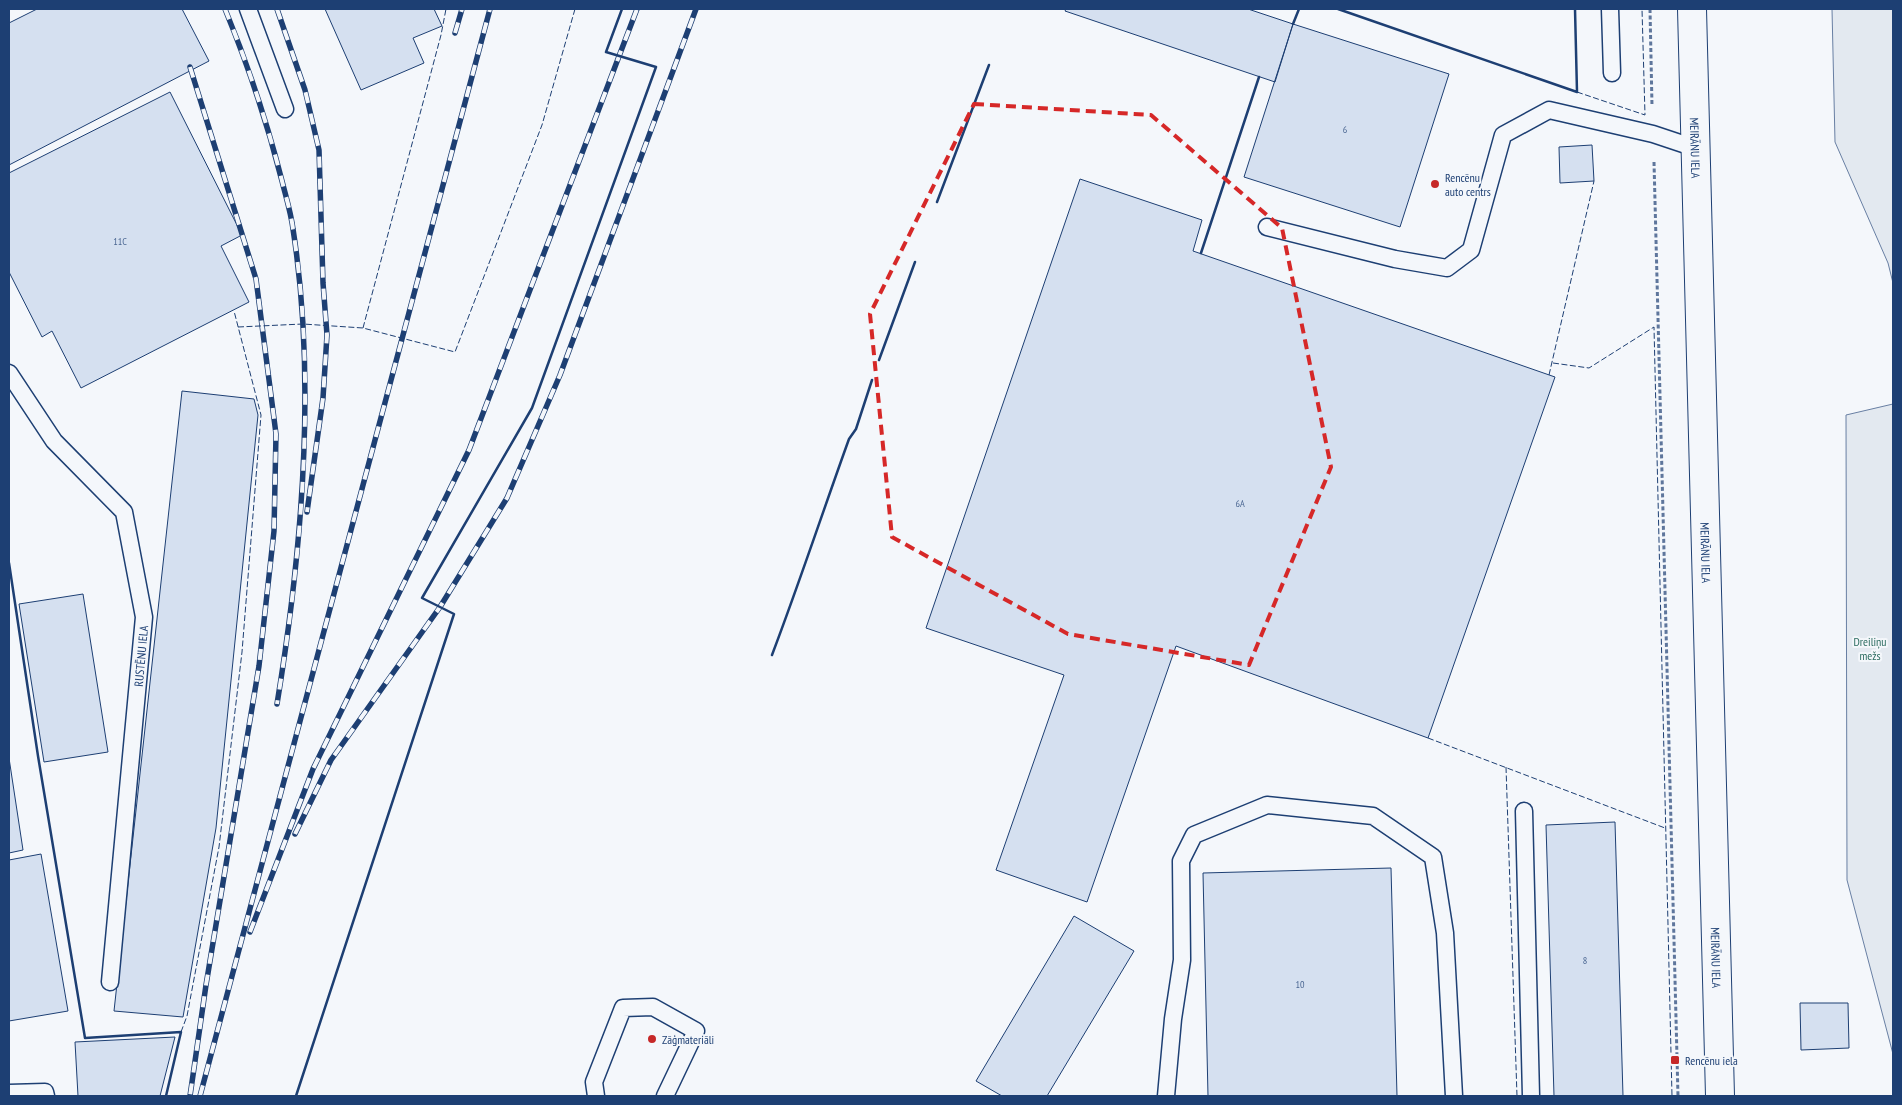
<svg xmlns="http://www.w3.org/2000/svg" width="1902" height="1105" font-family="'PT Sans Narrow',sans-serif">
	<rect width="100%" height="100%" fill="#f4f7fb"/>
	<!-- green -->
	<path fill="#e3e9f0" stroke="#687fa3" d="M1832 9H1893V283L1888 263 1835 142Z
		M1893 404V1054L1847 880 1846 415Z"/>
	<!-- building -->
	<path fill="#d5e0f0" stroke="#1d3f73" d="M37 9H182L209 61 9 165V23Z
		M325 9H434L442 26 413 38 424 63 361 90Z
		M1066 9H1248L1293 24 1275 82 1065 11Z
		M1293 24 1449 74 1400 227 1244 177Z
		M170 92 242 235 221 246 249 302 81 388 52 331 42 337 9 272V173Z
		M1592 145 1594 181 1560 183 1559 147Z
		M1080 179 1202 220 1193 251 1555 377 1428 738 1176 646 1087 902 996 870 1064 675 926 628Z
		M182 391 254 399 258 415 216 828 183 1017 114 1011Z
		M83 594 108 752 44 762 19 604Z
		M9 758 23 850 9 853Z
		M1615 822 1623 1096H1554L1546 825Z
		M41 854 68 1011 9 1021V860Z
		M1391 868 1397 1096H1208L1203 873Z
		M1074 916 1134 951 1047 1096H1002L976 1081Z
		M1800 1003H1848L1849 1048 1801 1050Z
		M175 1037 160 1096H78L75 1042Z"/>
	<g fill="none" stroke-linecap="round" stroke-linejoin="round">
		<!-- service casing -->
		<g stroke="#1d3f73" stroke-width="19">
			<path id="service" d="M248 9 285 109
				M1610 9 1612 73
				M1267 227 1395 259 1447 268 1471 250 1503 135 1549 110 1653 134 1695 148
				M9 373 54 441 124 512 144 617 110 982
				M1524 811 1531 1096
				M9 1093 45 1092 46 1096
				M596 1096 594 1082 623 1008 653 1007 696 1031 665 1096
				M1166 1096 1173 1019 1182 960 1181 861 1194 835 1267 805 1373 816 1433 857 1445 933 1454 1096"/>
		</g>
		<!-- minor casing -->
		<g stroke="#1d3f73" stroke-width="30">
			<g id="minor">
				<path id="s1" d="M1692 9 1720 1096"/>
			</g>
		</g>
		<!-- path -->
		<path stroke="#5e769c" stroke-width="3" stroke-dasharray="4 2.5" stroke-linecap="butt" d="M1650 9 1652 106
			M1654 162 1678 1096"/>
		<!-- service -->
		<use href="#service" stroke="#f4f7fb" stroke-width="16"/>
		<!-- minor -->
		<use href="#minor" stroke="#f4f7fb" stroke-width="28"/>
		<!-- rail casing -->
		<g stroke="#1d3f73" stroke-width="5.5">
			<path id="rail" d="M225 9C248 65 267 122 282 181 286 197 291 213 293 229 317 383 302 552 277 704
				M277 9 305 90 319 150 323 283 327 335 323 398 307 512
				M455 33 462 9
				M190 67 256 279 276 434 274 531 259 666 206 985 190 1096
				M295 834 331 760 440 607 507 498 560 375 696 9
				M250 932 313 769 469 450 637 9
				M200 1096 490 9"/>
		</g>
		<!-- rail -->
		<use href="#rail" stroke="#f4f7fb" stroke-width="4" stroke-dasharray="11" stroke-linecap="butt"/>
		<!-- fence -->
		<path stroke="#1d3f73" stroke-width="1" stroke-dasharray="6 2.5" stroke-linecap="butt" d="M1577 92 1645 115 1642 9
			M238 327 303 324 363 328 455 352 542 125 575 9
			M363 328 441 35 446 9
			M1553 363 1589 368 1654 327 1672 1096
			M1549 375 1594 181
			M1428 738 1665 828
			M1506 767 1517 1096
			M181 1032 187 1016 219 847 242 652 261 415 234 311"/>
		<!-- wall -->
		<path stroke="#1d3f73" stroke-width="2.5" d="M1338 9 1577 92 1575 9
			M1293 24 1299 9
			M937 202 989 65
			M1201 253 1259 77
			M879 360 915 262
			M9 563 38 756 85 1038 181 1032 166 1096
			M772 655C799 584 823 511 849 439L856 429 872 380
			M296 1096 454 614 422 598 532 408 656 67 606 52 622 9"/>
	</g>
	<!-- marked area -->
	<path fill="none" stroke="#d62828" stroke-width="4" stroke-dasharray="10 6" stroke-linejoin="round" d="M974 104 1151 115 1282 228 1331 467 1249 665 1068 634 892 537 870 314Z"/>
	<!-- markers -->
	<g fill="#c62828" stroke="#f4f7fb" stroke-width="2">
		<circle cx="1435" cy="184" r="5"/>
		<circle cx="652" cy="1039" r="5"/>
		<rect x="1670" y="1055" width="10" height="10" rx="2.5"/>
	</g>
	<g text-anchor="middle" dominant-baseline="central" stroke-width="4" stroke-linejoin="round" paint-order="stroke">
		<!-- number labels -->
		<g font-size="10" fill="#4b6792">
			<text x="1345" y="129">6</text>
			<text x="120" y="241">11C</text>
			<text x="1240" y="503">6A</text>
			<text x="1585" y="960">8</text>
			<text x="1300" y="984">10</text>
		</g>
		<!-- street labels -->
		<g font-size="12" fill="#1d3f73" stroke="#f4f7fb">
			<text stroke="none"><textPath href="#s1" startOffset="139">MEIRĀNU IELA</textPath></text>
			<text stroke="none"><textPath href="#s1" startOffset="544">MEIRĀNU IELA</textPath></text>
			<text transform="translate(141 656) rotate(-85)">RUSTĒNU IELA</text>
			<text stroke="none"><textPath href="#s1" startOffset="949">MEIRĀNU IELA</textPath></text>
		</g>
		<!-- poi labels -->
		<g font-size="12" fill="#1d3f73" stroke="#f4f7fb" text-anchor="start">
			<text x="1445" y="177">Rencēnu<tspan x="1445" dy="14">auto centrs</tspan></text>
			<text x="662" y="1039">Zāģmateriāli</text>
			<text x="1685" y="1060">Rencēnu iela</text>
		</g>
		<!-- park labels -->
		<g font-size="12" fill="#2c6c60" stroke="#f4f7fb">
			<text x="1870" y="641">Dreiliņu<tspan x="1870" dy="14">mežs</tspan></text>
		</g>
	</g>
	<!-- border -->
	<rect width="1902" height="1105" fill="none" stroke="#1d3f73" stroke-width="20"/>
</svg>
